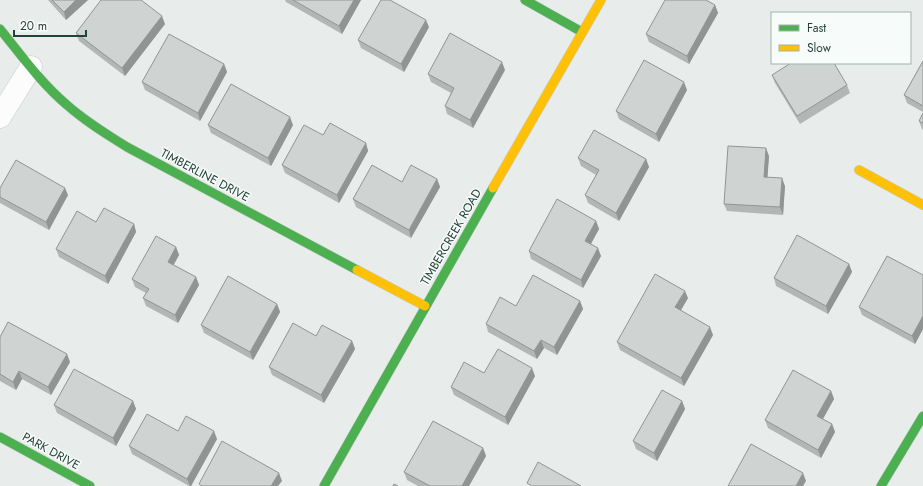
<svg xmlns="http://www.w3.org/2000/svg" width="923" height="486" font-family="Jost,sans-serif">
	<rect width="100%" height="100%" fill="#e8edeb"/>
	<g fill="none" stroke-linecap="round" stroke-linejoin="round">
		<!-- street casing -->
		<g stroke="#c5cac8" stroke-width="23">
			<path id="street" d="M0 117 31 67"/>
		</g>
		<!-- fast casing -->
		<g stroke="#c3cbc8" stroke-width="10">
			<path id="fast" d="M525 0 582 32
				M0 29C21 55 41 83 67 105 85 121 106 134 127 147L357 270
				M0 437 90 486
				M324 486 493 188
				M881 486 923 416"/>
		</g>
		<!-- slow casing -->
		<g stroke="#c3cbc8" stroke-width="10">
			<path id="slow" d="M859 170 923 205
				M493 188 601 0
				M357 270 425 306"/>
		</g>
		<!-- street -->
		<use href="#street" stroke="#fcfcfc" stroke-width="22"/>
		<!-- fast -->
		<use href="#fast" stroke="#4caf50" stroke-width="9"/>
		<!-- slow -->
		<use href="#slow" stroke="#ffc107" stroke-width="9"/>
	</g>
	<!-- wall -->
	<path fill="#b2b6b5" d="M48 0H88L66 20Z
		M285 0H361L342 34 286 2Z
		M715 5 718 13 689 64 649 42 646 34Z
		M165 24 125 76 79 41 76 33Z
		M429 27 404 72 361 48 358 40Z
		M923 61V112L907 103 904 95Z
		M224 64 227 72 200 121 145 90 142 82Z
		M505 70 473 128 447 114 445 106 451 93 431 82 428 74Z
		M772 75 847 85 850 93 800 124 775 83Z
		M687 90 659 142 619 119 616 111Z
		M923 113V130L922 129 919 121Z
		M208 125H293L271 166 211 133Z
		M323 135 366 143 368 151 339 203 285 173 282 165Z
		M769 156 767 177 785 186 783 215 727 211 724 204Z
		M578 158 646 159 649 167 619 221 588 203 585 195 596 175 581 166Z
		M437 179 440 187 411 238 356 207 353 199 402 182Z
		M0 188 68 195 49 230 0 203Z
		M596 221 599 229 591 244 601 256 583 288 531 259 529 251Z
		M96 222 134 224 136 232 108 284 59 257 56 249Z
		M176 247 179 255 173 265 196 277 199 285 178 323 146 306 143 298 146 293 135 287 132 279Z
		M849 264 852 272 828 314 776 286 774 278Z
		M923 275V329L915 344 862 315 859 307Z
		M688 298 681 310 713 335 684 386 620 350 617 342Z
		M580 301 583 309 557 355 544 348 537 359 488 332 486 324 516 306Z
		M277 304 280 312 253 360 204 333 201 325Z
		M316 336 352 341 355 349 324 403 272 375 269 367Z
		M0 337 70 362 51 395 22 379 16 390 0 381Z
		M484 373 535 376 508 425 454 395 451 387Z
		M831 391 834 399 823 419 832 424 835 432 821 458 768 428 765 420Z
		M133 401 136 409 116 446 57 413 54 405Z
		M682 401 685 409 657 461 636 449 633 441Z
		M178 431 217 439 191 486H189L132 454 129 446Z
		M483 448 486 456 469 486H418L407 480 404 472Z"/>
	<!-- shaded-wall -->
	<path fill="#919493" d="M76 0H88L66 20 64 12Z
		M354 0H361L342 34 339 26Z
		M715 5 718 13 689 64 687 56Z
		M162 16 165 24 125 76 122 68Z
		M426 20 429 27 404 72 401 64Z
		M502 62 505 70 473 128 470 120Z
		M224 64 227 72 200 121 198 113Z
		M684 82 687 90 659 142 656 134Z
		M290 117 293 125 271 166 268 158Z
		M366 143 368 151 339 203 337 195Z
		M766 148 769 156 767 185 764 177Z
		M646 159 649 167 619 221 616 213Z
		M782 178 785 186 783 215 780 207Z
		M437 179 440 187 411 238 409 230Z
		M65 188 68 195 49 230 46 222Z
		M596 221 599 229 588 249 585 241Z
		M134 224 136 232 108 284 105 276Z
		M176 247 179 255 171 270 168 262Z
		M598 248 601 256 583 288 581 280Z
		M849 264 852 272 828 314 826 306Z
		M196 277 199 285 178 323 175 315Z
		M685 291 688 298 678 315 675 307Z
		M580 301 583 309 557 355 554 347Z
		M277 304 280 312 253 360 250 352Z
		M923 316V329L915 344 912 336Z
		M710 327 713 335 684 386 681 378Z
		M541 340 544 348 537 359 534 351Z
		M352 341 355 349 324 403 321 395Z
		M67 354 70 362 51 395 48 387Z
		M532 368 535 376 508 425 505 417Z
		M19 371 22 379 16 390 13 382Z
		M831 391 834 399 820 424 817 416Z
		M133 401 136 409 116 446 113 438Z
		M682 401 685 409 657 461 654 453Z
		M832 424 835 432 821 458 818 450Z
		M214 431 217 439 191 486H190L187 479Z
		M483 448 486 456 469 486H462Z
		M279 473 282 481 278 486H271Z
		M803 473 806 481 803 486H796Z"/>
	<!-- building -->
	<path fill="#cfd4d2" stroke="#919493" d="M52 0H76L64 12Z
		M101 0H141L162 16 122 68 76 33Z
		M293 0H354L339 26Z
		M381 0H390L426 20 401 64 358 40Z
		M665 0H706L715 5 687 56 646 34Z
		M450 33 502 62 470 120 445 106 454 88 428 74Z
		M169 34 224 64 198 113 142 82Z
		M644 60 684 82 656 134 616 111Z
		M923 61V106L904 95Z
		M791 63H834L847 85 797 116 772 75Z
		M231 84 290 117 268 158 208 125Z
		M923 113V123L919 121Z
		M330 123 366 143 337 195 282 165 304 125 323 135Z
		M594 130 646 159 616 213 585 195 599 170 578 158Z
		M728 146 766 148 764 177 782 178 780 207 724 204Z
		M16 160 65 188 46 222 0 197V188Z
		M372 165 402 182 411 165 437 179 409 230 353 199Z
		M557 199 596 221 585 241 598 248 581 280 529 251Z
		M104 208 134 224 105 276 56 249 77 211 96 222Z
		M797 235 849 264 826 306 774 278Z
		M156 236 176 247 168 262 196 277 175 315 143 298 149 289 132 279Z
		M887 256 923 275V316L912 336 859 307Z
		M655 274 685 291 675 307 710 327 681 378 617 342Z
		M533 275 580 301 554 347 541 340 534 351 486 324 500 297 516 306Z
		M228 276 277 304 250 352 201 325Z
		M8 322 67 354 48 387 19 371 13 382 0 374V337Z
		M293 323 316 336 322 325 352 341 321 395 269 367Z
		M498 349 532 368 505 417 451 387 464 362 484 373Z
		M74 369 133 401 113 438 54 405Z
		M793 370 831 391 817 416 832 424 818 450 765 420Z
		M662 390 682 401 654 453 633 441Z
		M147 414 178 431 186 416 214 431 187 479 129 446Z
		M433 421 483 448 462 486H430L404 472Z
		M222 441 279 473 271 486H202L199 484Z
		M751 444 803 473 796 486H728Z
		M538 462 581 486H532L527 483Z
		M394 484 398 486H393Z"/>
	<g text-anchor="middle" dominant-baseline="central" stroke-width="3" stroke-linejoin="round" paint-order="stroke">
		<!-- street labels -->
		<g font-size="12" fill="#24423a" stroke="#f7fbf9">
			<text transform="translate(205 175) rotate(28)">TIMBERLINE DRIVE</text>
			<text transform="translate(451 237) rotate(-60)">TIMBERCREEK ROAD</text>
			<text transform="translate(51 451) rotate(29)">PARK DRIVE</text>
		</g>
	</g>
	<!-- legend -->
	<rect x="771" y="12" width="140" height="52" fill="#f7fbf9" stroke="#a3b1ad"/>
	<rect x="779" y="25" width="20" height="6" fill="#4caf50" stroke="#a3b1ad"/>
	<text x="807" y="32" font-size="12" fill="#24423a">Fast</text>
	<rect x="779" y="45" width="20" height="6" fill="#ffc107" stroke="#a3b1ad"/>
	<text x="807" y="52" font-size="12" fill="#24423a">Slow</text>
	<!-- scale -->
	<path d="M14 30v6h72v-6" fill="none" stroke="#24423a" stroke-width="2"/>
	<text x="20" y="30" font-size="12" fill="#24423a" stroke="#f7fbf9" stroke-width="3" paint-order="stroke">20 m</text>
</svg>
